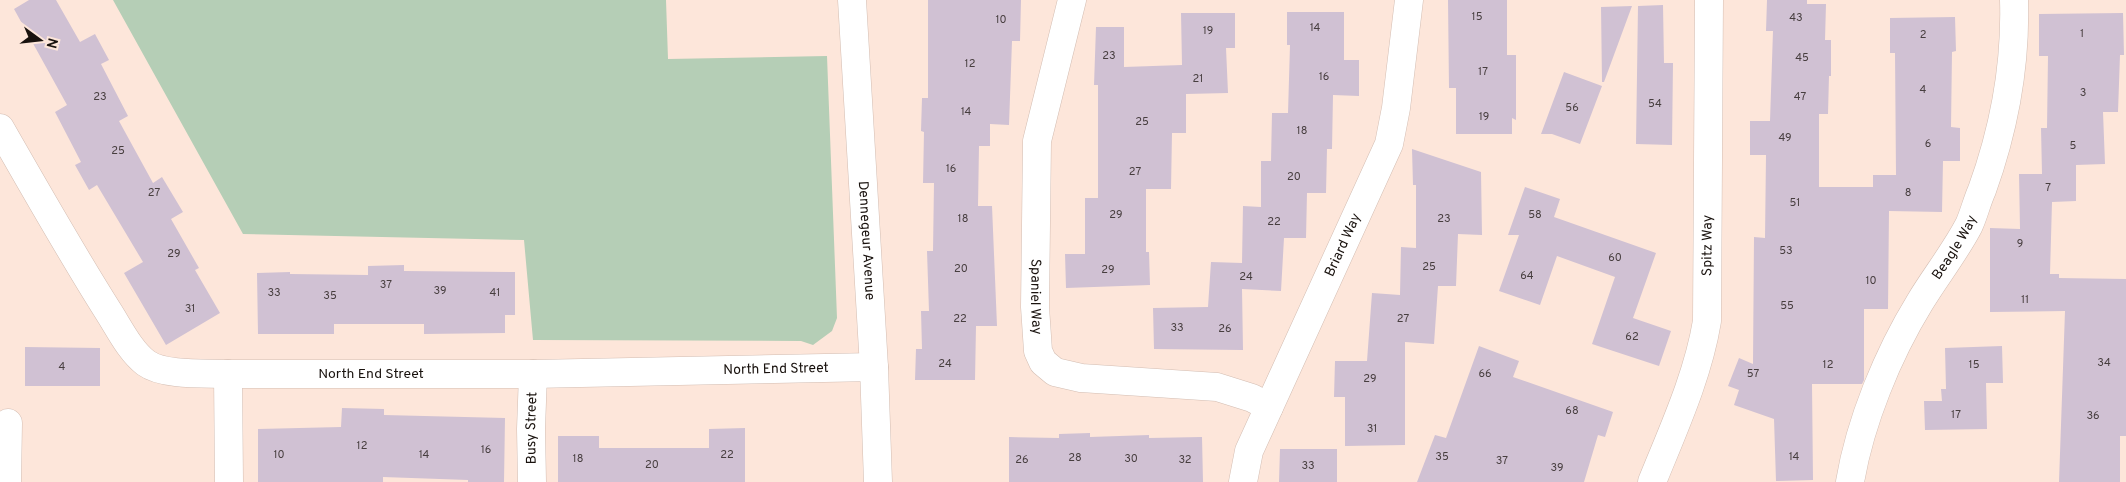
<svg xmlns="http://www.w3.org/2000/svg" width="2126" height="482" font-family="Overpass,sans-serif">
	<rect width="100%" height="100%" fill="#fde6da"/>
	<!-- grass -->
	<path fill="#b5ceb6" d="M113 0H666L668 59 827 56 837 318 832 331 813 345 801 341 533 340 524 240 243 234Z"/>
	<!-- building -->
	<path fill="#d0c1d3" d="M29 0H56L80 42 95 34 109 60 101 64 128 116 119 121 153 183 162 177 183 212 171 219 199 268 195 270 220 313 166 345 124 273 143 262 97 185 89 190 75 165 81 162 55 112 67 105 14 9Z
		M928 0H1021L1020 41H1012L1009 125 990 124V146H979L978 206H992L997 326H976L975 380H915L916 349H922L921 311H929L927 251H933L934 183H923L924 132 921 131 922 98H928Z
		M1448 0H1507V55H1516V120L1512 118V134H1456V88H1449Z
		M1767 0H1807V4H1826L1825 40H1831V76H1829L1828 114H1819V187H1873V175H1896L1895 53H1890V18L1955 17 1956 51 1952 52 1951 127 1960 128V161H1943L1942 212 1889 211 1888 309H1864V380L1862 384H1812L1813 480 1776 481 1774 419 1734 405 1739 390 1728 386 1739 358 1753 364 1754 237 1765 238 1766 155H1750V121H1770L1773 31H1766Z
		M1663 5 1664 63H1673L1672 145 1636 144 1638 6Z
		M1632 6 1604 82H1602L1601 7Z
		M1287 12H1344V60H1359V96L1333 95 1332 149H1327L1326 193H1307L1306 238H1284L1281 291 1242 289 1243 350 1154 349 1153 308 1208 307 1211 262 1242 263 1243 206 1261 207V161H1271L1272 113H1288L1290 45H1287Z
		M1181 13H1235V48H1226L1228 93 1186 94V133H1172L1171 189H1146V252H1149L1150 285 1066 288 1065 254H1085V198H1098V85H1094L1096 27H1124V67L1182 65Z
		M2123 13 2124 55H2120L2118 112H2103L2105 164 2076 165V201L2052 202 2050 274H2059V278L2126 279V436H2120V482H2059L2065 311 1990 312V228L2020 229 2019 174H2042L2041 128H2047L2048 56H2039V14Z
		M1564 72 1602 86 1580 144 1552 134H1541Z
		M1412 149 1481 172 1482 235 1458 234 1456 286H1438L1434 344 1405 342V445L1345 446V397H1334L1335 361H1367L1372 293 1400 295 1401 247 1416 248V185H1413Z
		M1525 187 1560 199 1554 217 1656 253 1633 318 1671 331 1659 366 1592 344 1615 277 1557 256 1540 305 1499 291 1519 235H1508Z
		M404 265V271L515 272V315H505V333L424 334V324H334V334H258L257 273 290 272V274L368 275V266Z
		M1479 346 1519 361 1513 377 1613 412 1605 437 1598 435 1584 482H1417L1435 435 1446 438Z
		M2002 346 2003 383H1986L1987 429 1925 430 1924 401H1942L1941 389H1946L1945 348Z
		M25 347 100 348V386H25Z
		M342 408 384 409V415L505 418 504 482H468V480L383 477V482H258V429L341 427Z
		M745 428V482H558V436H599V448H709V429Z
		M1090 433V437L1149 435V438L1202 437 1203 482H1009V437L1059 438V434Z
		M1280 449H1337V482H1279Z"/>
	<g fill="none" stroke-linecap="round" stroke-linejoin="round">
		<!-- minor casing -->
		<g stroke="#d3bdb2" stroke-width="29">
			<g id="minor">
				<path id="s1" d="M852 0 874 367 878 482"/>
				<path id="s2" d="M1072 0 1037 141 1035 307 1038 351 1043 362 1055 372 1081 378 1217 387 1252 398 1269 407"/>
				<path id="s3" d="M0 128C35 189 70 251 108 311 119 328 130 351 146 363 164 376 206 373 228 374H533L874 367"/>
				<path d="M228 374 229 482"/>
				<path d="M7 482 8 423"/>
				<path id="s4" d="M532 482 531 429 533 374"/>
				<path id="s5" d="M1243 482 1249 451 1389 144 1396 108 1409 0"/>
				<path id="s6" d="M1652 482C1673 430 1698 376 1707 321L1709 0"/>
				<path id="s7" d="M1850 482C1860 422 1888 354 1920 302 1935 277 1955 252 1969 225 1974 214 1977 201 1982 190 2004 129 2016 65 2014 0"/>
			</g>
		</g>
		<!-- minor -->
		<use href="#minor" stroke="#fff" stroke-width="28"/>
	</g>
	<g text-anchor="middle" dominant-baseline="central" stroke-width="4" stroke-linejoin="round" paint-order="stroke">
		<!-- number labels -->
		<g font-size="11" fill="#473e3f">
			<text x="1477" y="17">15</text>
			<text x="1796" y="18">43</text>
			<text x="1001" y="20">10</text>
			<text x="1315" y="28">14</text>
			<text x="1208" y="31">19</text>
			<text x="2082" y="34">1</text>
			<text x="1923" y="35">2</text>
			<text x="1109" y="56">23</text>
			<text x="1802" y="58">45</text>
			<text x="970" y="64">12</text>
			<text x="1483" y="72">17</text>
			<text x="1324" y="77">16</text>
			<text x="1198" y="79">21</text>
			<text x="1923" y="90">4</text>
			<text x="2083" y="93">3</text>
			<text x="100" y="97">23</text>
			<text x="1800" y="97">47</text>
			<text x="1655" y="104">54</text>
			<text x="1572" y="108">56</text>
			<text x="966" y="112">14</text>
			<text x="1484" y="117">19</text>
			<text x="1142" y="122">25</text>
			<text x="1302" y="131">18</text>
			<text x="1785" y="138">49</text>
			<text x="1928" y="144">6</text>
			<text x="2073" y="146">5</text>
			<text x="118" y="151">25</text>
			<text x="951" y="169">16</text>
			<text x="1135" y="172">27</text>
			<text x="1294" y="177">20</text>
			<text x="2048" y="188">7</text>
			<text x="154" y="193">27</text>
			<text x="1908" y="193">8</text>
			<text x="1795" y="203">51</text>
			<text x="1116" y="215">29</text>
			<text x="1535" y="215">58</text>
			<text x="963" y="219">18</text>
			<text x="1444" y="219">23</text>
			<text x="1274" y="222">22</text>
			<text x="2020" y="244">9</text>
			<text x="1786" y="251">53</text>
			<text x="174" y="254">29</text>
			<text x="1615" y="258">60</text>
			<text x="1429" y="267">25</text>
			<text x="961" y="269">20</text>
			<text x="1108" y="270">29</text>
			<text x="1527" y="276">64</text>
			<text x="1246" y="277">24</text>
			<text x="1871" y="281">10</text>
			<text x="386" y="285">37</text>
			<text x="440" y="291">39</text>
			<text x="274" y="293">33</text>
			<text x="495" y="293">41</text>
			<text x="330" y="296">35</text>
			<text x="2025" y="300">11</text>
			<text x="1787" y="306">55</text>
			<text x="190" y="309">31</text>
			<text x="960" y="319">22</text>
			<text x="1403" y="319">27</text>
			<text x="1177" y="328">33</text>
			<text x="1225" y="329">26</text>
			<text x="1632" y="337">62</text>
			<text x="2104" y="363">34</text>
			<text x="945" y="364">24</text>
			<text x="1828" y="365">12</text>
			<text x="1974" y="365">15</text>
			<text x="62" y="367">4</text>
			<text x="1485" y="374">66</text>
			<text x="1753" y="374">57</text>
			<text x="1370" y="379">29</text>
			<text x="1572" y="411">68</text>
			<text x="1956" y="415">17</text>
			<text x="2093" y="416">36</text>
			<text x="1372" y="429">31</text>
			<text x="362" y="446">12</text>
			<text x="486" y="450">16</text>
			<text x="279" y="455">10</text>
			<text x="424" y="455">14</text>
			<text x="727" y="455">22</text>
			<text x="1442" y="457">35</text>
			<text x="1794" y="457">14</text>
			<text x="1075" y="458">28</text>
			<text x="578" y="459">18</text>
			<text x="1131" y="459">30</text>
			<text x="1022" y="460">26</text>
			<text x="1185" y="460">32</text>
			<text x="1502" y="461">37</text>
			<text x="652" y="465">20</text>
			<text x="1308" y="466">33</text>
			<text x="1557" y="468">39</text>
		</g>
		<!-- street labels -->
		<g font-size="14" fill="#19120e" stroke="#fde6da">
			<text stroke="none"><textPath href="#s1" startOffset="241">Dennegeur Avenue</textPath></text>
			<text stroke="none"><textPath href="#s5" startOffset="258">Briard Way</textPath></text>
			<text stroke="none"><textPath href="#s6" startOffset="246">Spitz Way</textPath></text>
			<text stroke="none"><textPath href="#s7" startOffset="259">Beagle Way</textPath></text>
			<text stroke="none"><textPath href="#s2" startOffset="301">Spaniel Way</textPath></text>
			<text stroke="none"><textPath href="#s3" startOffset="909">North End Street</textPath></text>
			<text stroke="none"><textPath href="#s3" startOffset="504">North End Street</textPath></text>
			<text stroke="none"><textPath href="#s4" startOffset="54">Busy Street</textPath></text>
		</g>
	</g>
	<!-- north arrow -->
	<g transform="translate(40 40) rotate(105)" stroke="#fde6da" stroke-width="4" paint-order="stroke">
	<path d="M0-4L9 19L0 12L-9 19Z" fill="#19120e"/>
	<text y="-8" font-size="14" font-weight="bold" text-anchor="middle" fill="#19120e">N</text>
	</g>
</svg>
